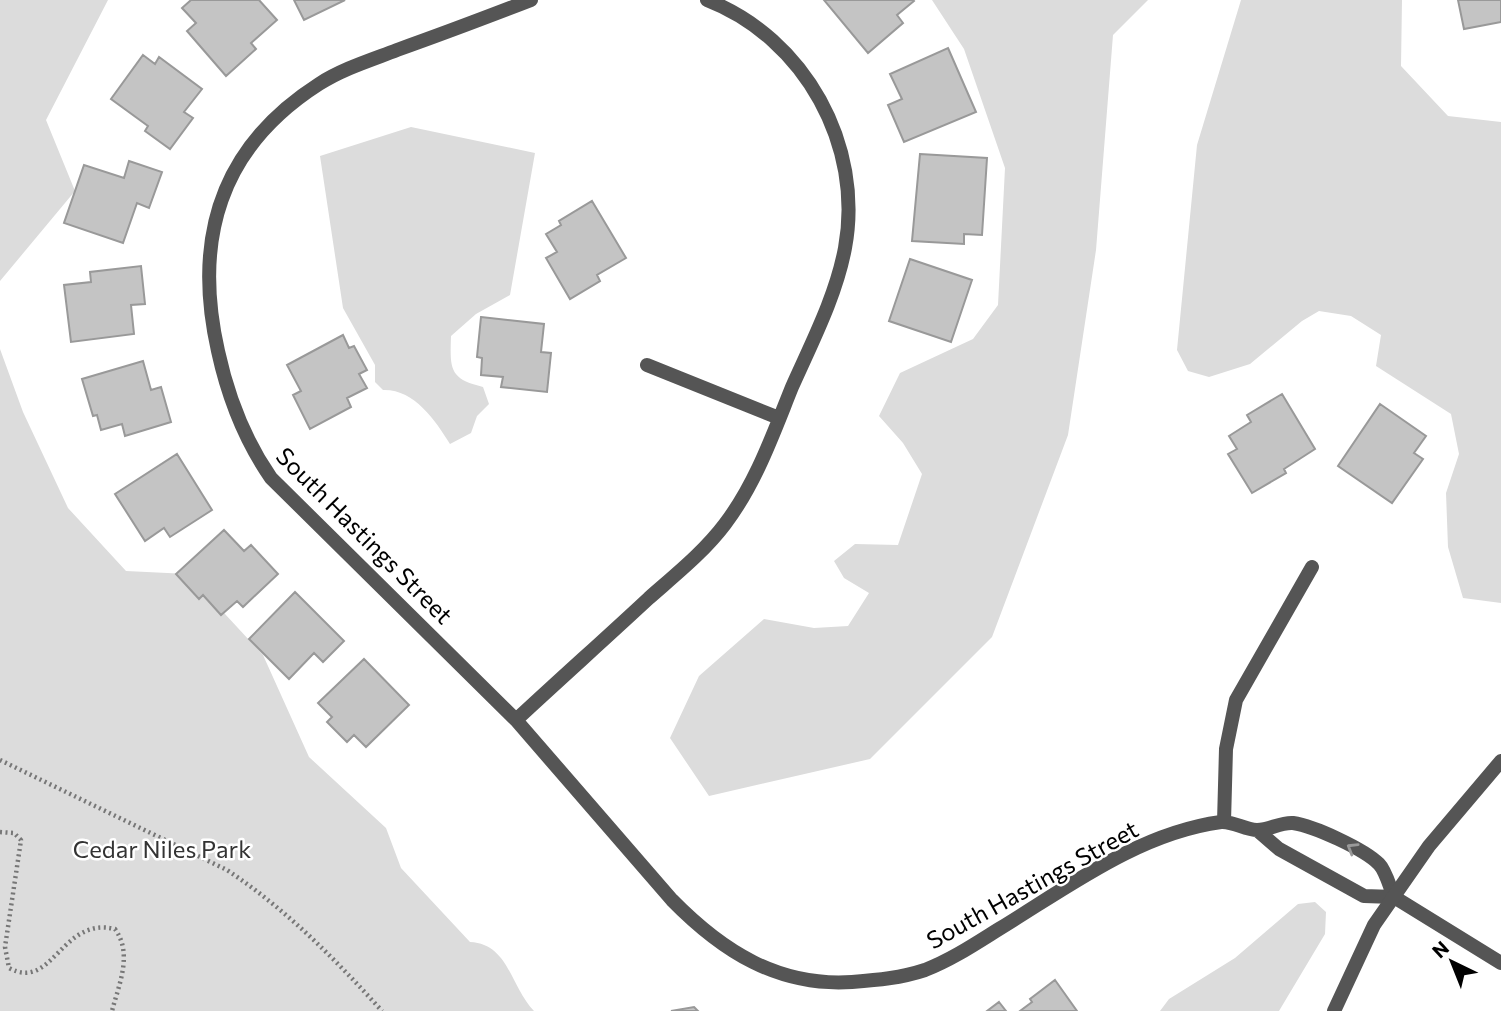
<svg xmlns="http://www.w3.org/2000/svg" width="1501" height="1011" font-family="Commissioner,sans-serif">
	<rect width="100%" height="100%" fill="#fff"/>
	<!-- green -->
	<path fill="#dcdcdc" d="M0 0H108L46 120 75 191 0 281Z
		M932 0H1148L1113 35 1096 250 1068 435 992 637 870 759 709 796 670 738 699 676 764 619 814 628 848 626 869 593 844 578 834 561 855 544 898 545 922 474 903 443 879 416 900 373 973 339 998 305 1005 168 964 49Z
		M1241 0H1402L1401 66 1448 116 1501 122V603L1463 598 1448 547 1446 493 1459 454 1451 414 1376 366 1381 335 1351 316 1319 311 1302 321 1250 364 1209 377 1188 371 1177 350 1197 145Z
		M411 127 535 153 510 295 476 314 451 336C450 369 449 379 483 387L489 404 477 416 471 433 450 444C435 420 414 389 383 390L375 382V365L343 308 320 156Z
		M0 349 23 412 68 508 126 571 188 574 263 655 309 757 386 828 401 868 470 942C509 944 510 986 534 1011H0Z
		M1315 902 1326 912 1325 934 1279 1011H1160L1169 999 1235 958 1298 904Z"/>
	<!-- building -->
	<path fill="#c4c4c4" stroke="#999" stroke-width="2" d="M191 0H259L277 20 251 43 256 49 226 76 187 31 196 23 182 8Z
		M294 0H345L304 20Z
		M824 0H913L914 1 897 15 903 23 868 53Z
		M1458 0H1501V22L1464 29Z
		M948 48 976 112 904 142 888 105 902 99 890 74Z
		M143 55 155 64 159 57 202 89 184 112 193 118 170 149 145 131 148 126 111 99Z
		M920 154 987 158 982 235 964 234V244L912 241Z
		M129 161 162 172 149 208 137 203 123 243 64 223 84 165 124 178Z
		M592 201 626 258 597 275 600 281 570 299 546 258 557 252 546 234 561 225 559 221Z
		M910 259 972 280 951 342 889 321Z
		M141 266 145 304 131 305 134 334 71 342 64 285 91 282 90 272Z
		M481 317 544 324 541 352 551 353 547 392 501 387 503 377 481 375 482 358 477 357Z
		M343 335 349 348 354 346 367 370 359 374 367 388 347 398 351 407 310 429 293 395 301 391 287 365Z
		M143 361 151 390 161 387 171 422 125 436 122 424 101 430 97 415 93 416 82 379Z
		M1282 394 1315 449 1284 469 1286 473 1252 493 1228 454 1237 449 1229 436 1251 422 1247 415Z
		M1380 404 1426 436 1414 453 1423 459 1392 503 1338 466Z
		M177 454 212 510 170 537 164 528 145 541 115 494Z
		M224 530 244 551 251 545 278 574 243 607 237 601 221 615 203 595 199 599 176 574Z
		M295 592 344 641 323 662 314 653 289 679 249 639Z
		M364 659 409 705 366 747 354 735 347 742 327 722 332 717 318 703Z
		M1055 980 1077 1011H1020L1032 1002 1030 999Z
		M999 1002 1006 1011H987Z
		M694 1007 698 1011H671Z"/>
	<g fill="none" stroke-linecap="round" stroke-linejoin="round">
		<!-- path -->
		<path stroke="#777" stroke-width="4.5" stroke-dasharray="2 3.5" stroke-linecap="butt" d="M0 760 227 870C287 910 334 958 382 1011
			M0 832 14 833 21 840 5 947 9 968C53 992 61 916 115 929 133 954 119 984 112 1011"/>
		<!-- minor -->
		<path stroke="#555" stroke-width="14" d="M531 0C487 17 442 34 397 50 371 60 342 69 319 84 219 148 193 240 218 351 228 397 244 439 271 478L516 720 672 900C722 951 778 987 852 982 877 980 901 978 925 970 951 960 975 944 999 929 1068 887 1139 833 1221 822 1233 821 1245 830 1257 830 1269 830 1281 822 1293 823 1314 826 1364 849 1379 864 1386 871 1390 888 1394 897
			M647 365 779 418
			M516 720C560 679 605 639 649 598 675 575 704 552 725 524 756 483 773 434 792 387 812 342 836 296 845 248 864 146 805 38 707 0
			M1224 822 1226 749 1236 700 1312 567
			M1257 830 1279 849 1364 896 1394 897 1501 963"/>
		<!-- tertiary -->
		<path stroke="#555" stroke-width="14" d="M1334 1011 1374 925 1429 846 1501 761"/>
	</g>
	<!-- one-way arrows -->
	<defs><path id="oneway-chevron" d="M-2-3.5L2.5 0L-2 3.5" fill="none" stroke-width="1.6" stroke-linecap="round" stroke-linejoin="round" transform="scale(1.75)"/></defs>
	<use stroke="#999" href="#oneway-chevron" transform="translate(1352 848) rotate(-149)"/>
	<g text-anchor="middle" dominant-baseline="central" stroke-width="5" stroke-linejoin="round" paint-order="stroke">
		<!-- street labels -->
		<g font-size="24" fill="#000" stroke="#fff">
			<text transform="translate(365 535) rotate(45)">South Hastings Street</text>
			<text transform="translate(1032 884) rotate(-29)">South Hastings Street</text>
		</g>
		<!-- park labels -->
		<g font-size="24" fill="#333" stroke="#fff">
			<text x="162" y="848">Cedar Niles Park</text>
		</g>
	</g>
	<!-- north arrow -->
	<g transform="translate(1452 962) rotate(317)" stroke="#ffffff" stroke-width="5" paint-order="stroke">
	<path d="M0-5L12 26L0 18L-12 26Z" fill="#000000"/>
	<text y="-10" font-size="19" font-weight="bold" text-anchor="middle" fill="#000000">N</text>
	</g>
</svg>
